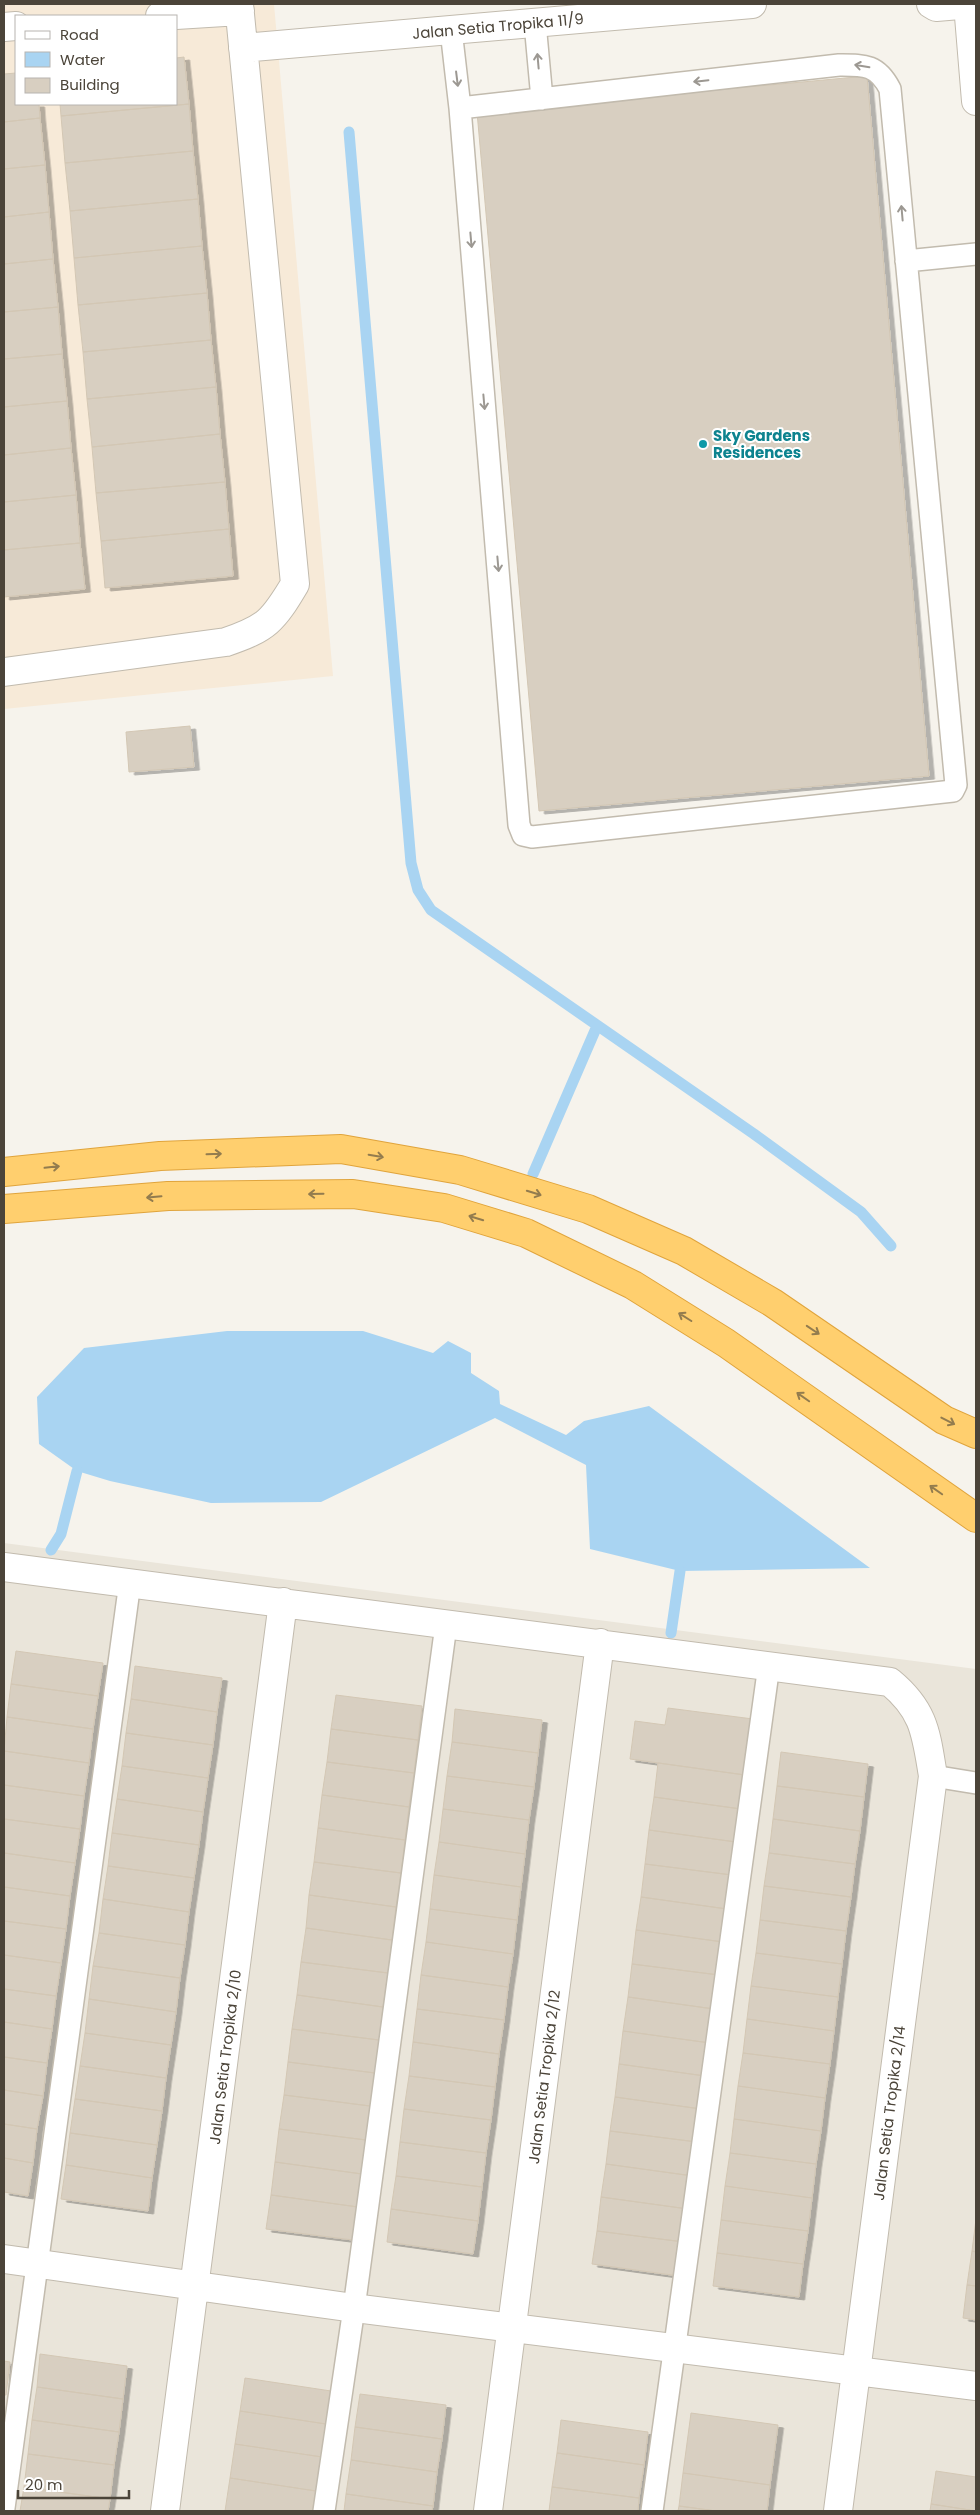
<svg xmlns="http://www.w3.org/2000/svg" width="980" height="2515" font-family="Poppins,sans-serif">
	<defs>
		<filter id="shadow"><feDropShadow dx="5.5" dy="3" stdDeviation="0" flood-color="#0004"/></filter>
	</defs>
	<rect width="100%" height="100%" fill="#f6f3ec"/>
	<!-- residential -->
	<path fill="#eae5da" d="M4 1543 976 1669V2511H4Z"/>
	<!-- commercial -->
	<path fill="#f7ead8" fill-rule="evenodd" d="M4 4H274L333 676 4 709ZM16 16H176V104H16Z"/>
	<!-- water -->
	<path fill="#a9d4f2" d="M227 1331H363L433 1353 448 1341 471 1353V1373L499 1391 500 1404 566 1435 584 1421 649 1406 870 1568 680 1571 590 1549 586 1465 495 1418 321 1502 211 1503 110 1481 77 1471 39 1444 37 1397 84 1348Z"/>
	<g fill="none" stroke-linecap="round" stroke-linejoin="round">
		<!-- stream -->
		<path stroke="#a9d4f2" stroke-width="11" d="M349 132 411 863 418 890 431 910 754 1134 861 1212 891 1246
			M533 1174 597 1026
			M51 1550 61 1534 77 1471
			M671 1633 680 1571"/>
	</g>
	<!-- building -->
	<path fill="#d8cfc1" stroke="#d3c7b4" filter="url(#shadow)" d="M184 57 189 104 61 116 60 104H176V58Z
		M16 73V104H39L40 118 4 122V74Z
		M867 76 929 776 539 811 477 112Z
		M189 104 193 151 65 163 61 116Z
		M40 118 45 165 4 169V122Z
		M193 151 198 199 70 211 65 163Z
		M45 165 49 212 4 217V169Z
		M198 199 202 246 74 258 70 211Z
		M49 212 53 259 4 264V217Z
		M202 246 207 293 78 305 74 258Z
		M53 259 58 307 4 312V264Z
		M207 293 211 340 83 352 78 305Z
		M58 307 62 354 4 359V312Z
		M211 340 216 387 87 399 83 352Z
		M62 354 67 401 4 407V359Z
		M216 387 220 434 92 447 87 399Z
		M67 401 71 448 4 455V407Z
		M220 434 225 482 96 493 92 447Z
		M71 448 76 495 4 502V455Z
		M225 482 229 529 101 541 96 493Z
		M76 495 80 543 4 550V502Z
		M229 529 233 576 105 588 101 541Z
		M80 543 85 589 4 597V550Z
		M190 726 194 767 129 772 126 732Z
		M16 1651 103 1663 98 1696 11 1684Z
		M135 1666 222 1678 217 1712 131 1699Z
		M11 1684 98 1696 93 1729 7 1717Z
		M336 1695 422 1706 418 1740 331 1729Z
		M131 1699 217 1712 213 1745 126 1733Z
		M668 1708 753 1719 745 1775 630 1759 635 1721 665 1725Z
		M455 1709 542 1720 538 1753 452 1742Z
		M7 1717 93 1729 89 1763 4 1751Z
		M331 1729 418 1740 414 1773 327 1762Z
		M126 1733 213 1745 208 1778 122 1766Z
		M452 1742 538 1753 534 1787 447 1776Z
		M4 1751 89 1763 84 1796 4 1785Z
		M781 1752 868 1764 864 1797 777 1786Z
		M327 1762 414 1773 409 1807 322 1795Z
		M658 1763 745 1775 741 1809 654 1797Z
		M122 1766 208 1778 203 1812 117 1799Z
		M447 1776 534 1787 529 1820 443 1809Z
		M4 1785 84 1796 80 1829 4 1819Z
		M777 1786 864 1797 860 1831 773 1819Z
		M322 1795 409 1807 405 1840 318 1828Z
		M654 1797 741 1809 736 1842 649 1830Z
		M117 1799 203 1812 199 1845 112 1833Z
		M443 1809 529 1820 525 1854 439 1842Z
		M4 1819 80 1829 75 1863 4 1853Z
		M773 1819 860 1831 855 1864 769 1853Z
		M318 1828 405 1840 401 1873 314 1862Z
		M649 1830 736 1842 732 1875 645 1864Z
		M112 1833 199 1845 194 1878 108 1866Z
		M439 1842 525 1854 521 1887 434 1875Z
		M4 1853 75 1863 70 1896 4 1887Z
		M769 1853 855 1864 851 1897 764 1886Z
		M314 1862 401 1873 396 1907 309 1895Z
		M645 1864 732 1875 727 1909 641 1897Z
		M108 1866 194 1878 189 1912 103 1899Z
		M434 1875 521 1887 517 1920 430 1909Z
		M764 1886 851 1897 846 1931 760 1920Z
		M4 1887 70 1896 66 1929 4 1921Z
		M309 1895 396 1907 392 1940 306 1928Z
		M641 1897 727 1909 723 1942 636 1930Z
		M103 1899 189 1912 185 1945 99 1933Z
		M430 1909 517 1920 513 1954 426 1942Z
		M760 1920 846 1931 842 1964 756 1953Z
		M4 1921 66 1929 61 1963 4 1955Z
		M306 1928 392 1940 388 1973 301 1962Z
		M636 1930 723 1942 719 1975 632 1964Z
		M99 1933 185 1945 180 1978 93 1966Z
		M426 1942 513 1954 508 1987 421 1975Z
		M756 1953 842 1964 838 1997 751 1986Z
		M4 1955 61 1963 56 1996 4 1989Z
		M301 1962 388 1973 383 2007 297 1995Z
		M632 1964 719 1975 714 2009 628 1997Z
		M93 1966 180 1978 176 2012 89 1999Z
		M421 1975 508 1987 504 2020 417 2009Z
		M751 1986 838 1997 834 2031 747 2019Z
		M4 1989 56 1996 52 2029 4 2022Z
		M297 1995 383 2007 379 2040 292 2029Z
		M628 1997 714 2009 710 2043 623 2031Z
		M89 1999 176 2012 171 2045 85 2033Z
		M417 2009 504 2020 499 2054 413 2042Z
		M747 2019 834 2031 830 2064 743 2053Z
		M4 2022 52 2029 47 2063 4 2057Z
		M292 2029 379 2040 375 2073 288 2062Z
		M623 2031 710 2043 705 2076 619 2064Z
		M85 2033 171 2045 166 2078 80 2066Z
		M413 2042 499 2054 495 2087 409 2076Z
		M743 2053 830 2064 825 2098 738 2086Z
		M4 2057 47 2063 43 2096 4 2090Z
		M288 2062 375 2073 370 2106 284 2095Z
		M619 2064 705 2076 701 2109 615 2097Z
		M80 2066 166 2078 162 2111 75 2099Z
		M409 2076 495 2087 491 2120 404 2109Z
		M738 2086 825 2098 821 2131 734 2119Z
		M4 2090 43 2096 37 2129 4 2124Z
		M284 2095 370 2106 366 2140 279 2129Z
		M615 2097 701 2109 697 2142 610 2131Z
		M75 2099 162 2111 157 2145 70 2133Z
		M404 2109 491 2120 486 2153 400 2142Z
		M734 2119 821 2131 816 2164 730 2153Z
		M4 2124 37 2129 33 2163 4 2158Z
		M279 2129 366 2140 362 2174 275 2162Z
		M610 2131 697 2142 693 2176 606 2164Z
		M70 2133 157 2145 152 2178 66 2165Z
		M400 2142 486 2153 482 2187 396 2176Z
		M730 2153 816 2164 812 2198 725 2186Z
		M4 2158 33 2163 28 2196 4 2192Z
		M275 2162 362 2174 358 2207 271 2195Z
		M606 2164 693 2176 688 2209 601 2197Z
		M66 2165 152 2178 148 2211 61 2199Z
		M396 2176 482 2187 478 2221 391 2209Z
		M725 2186 812 2198 808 2231 721 2220Z
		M271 2195 358 2207 353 2240 266 2229Z
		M601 2197 688 2209 684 2242 597 2231Z
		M391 2209 478 2221 473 2254 387 2242Z
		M976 2219V2252L972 2251Z
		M721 2220 808 2231 803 2264 717 2253Z
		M597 2231 684 2242 679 2276 592 2264Z
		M972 2251 976 2252V2286L967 2285Z
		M717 2253 803 2264 799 2297 713 2286Z
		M967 2285 976 2286V2320L963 2318Z
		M40 2354 127 2366 123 2399 37 2387Z
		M4 2361 10 2362 6 2395H4Z
		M245 2378 331 2391 326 2424 240 2411Z
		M37 2387 123 2399 119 2432 32 2420Z
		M360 2394 446 2405 442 2439 355 2427Z
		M240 2411 326 2424 322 2457 235 2444Z
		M691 2413 778 2425 770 2485 683 2473Z
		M32 2420 119 2432 114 2465 28 2454Z
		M561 2420 648 2432 644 2465 557 2453Z
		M355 2427 442 2439 437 2472 351 2460Z
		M235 2444 322 2457 316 2491 230 2478Z
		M557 2453 644 2465 639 2498 552 2487Z
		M28 2454 114 2465 110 2499 24 2487Z
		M351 2460 437 2472 433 2506 346 2494Z
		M936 2471 976 2477V2511L931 2504Z
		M683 2473 770 2485 767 2511H716L679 2506Z
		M230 2478 316 2491 313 2511H225Z
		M24 2487 110 2499 108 2511H20Z
		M552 2487 639 2498 638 2511H549Z
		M346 2494 433 2506 432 2511H344Z
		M931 2504 976 2511H930Z
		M679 2506 716 2511H678Z"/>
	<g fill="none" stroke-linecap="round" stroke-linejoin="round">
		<!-- service casing -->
		<g stroke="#c2bbae" stroke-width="24">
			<path id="service" d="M535 23 542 99
				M451 30 460 108 519 825 523 835 532 837 953 791 956 785 890 89C877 64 864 65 839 65L460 108
				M906 261 976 254
				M933 1776 976 1783
				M4 2508 130 1582
				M324 2511 354 2308 446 1625
				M652 2511 769 1665"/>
		</g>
		<!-- minor casing -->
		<g stroke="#c2bbae" stroke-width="30">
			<path id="minor" d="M931 4 936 7 972 4
				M160 16 240 11
				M4 27 16 26
				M243 48 752 4
				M4 672 226 642C267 628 273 621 295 584L239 4
				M4 1567 890 1682C925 1711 926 1734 933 1776L838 2511
				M4 2259 354 2308 976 2386
				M165 2511 283 1602
				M488 2511 600 1643"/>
		</g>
		<!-- tertiary casing -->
		<g stroke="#c2bbae" stroke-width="30">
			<path id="tertiary" d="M968 4 976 101"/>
		</g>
		<!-- motorway casing -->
		<g stroke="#e0a43c" stroke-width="30">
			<path id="motorway" d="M4 1172 160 1156 341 1149 460 1170 588 1209 684 1251 773 1303 944 1420 976 1434
				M4 1209 168 1196 353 1194 444 1208 526 1233 633 1285 726 1343 976 1518"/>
		</g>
		<!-- service -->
		<use href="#service" stroke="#fff" stroke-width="21"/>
		<!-- minor -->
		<use href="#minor" stroke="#fff" stroke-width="28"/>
		<!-- tertiary -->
		<use href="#tertiary" stroke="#fff" stroke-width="28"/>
		<!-- motorway -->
		<use href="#motorway" stroke="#ffcf6e" stroke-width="28"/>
	</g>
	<!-- one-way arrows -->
	<defs><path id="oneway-shaft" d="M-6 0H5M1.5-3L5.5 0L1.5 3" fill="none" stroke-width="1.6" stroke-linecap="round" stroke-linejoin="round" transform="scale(1.25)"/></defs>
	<g stroke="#9c9892">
		<use href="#oneway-shaft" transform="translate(538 61) rotate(-95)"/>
		<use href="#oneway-shaft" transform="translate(862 66) rotate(-171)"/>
		<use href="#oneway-shaft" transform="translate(457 79) rotate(83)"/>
		<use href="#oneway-shaft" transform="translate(701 81) rotate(174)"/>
		<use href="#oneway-shaft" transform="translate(902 213) rotate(-95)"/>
		<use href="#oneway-shaft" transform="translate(471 240) rotate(85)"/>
		<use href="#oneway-shaft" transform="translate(484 402) rotate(85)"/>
		<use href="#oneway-shaft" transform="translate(498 564) rotate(85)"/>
	</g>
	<g stroke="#937c4e">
		<use href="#oneway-shaft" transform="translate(214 1154) rotate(-2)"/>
		<use href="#oneway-shaft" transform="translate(376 1156) rotate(10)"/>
		<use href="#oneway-shaft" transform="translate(52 1167) rotate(-6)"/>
		<use href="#oneway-shaft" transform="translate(534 1193) rotate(17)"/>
		<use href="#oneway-shaft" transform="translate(316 1194) rotate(179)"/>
		<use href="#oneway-shaft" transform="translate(154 1197) rotate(175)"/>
		<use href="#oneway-shaft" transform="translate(476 1218) rotate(-163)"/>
		<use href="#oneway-shaft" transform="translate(685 1317) rotate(-148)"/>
		<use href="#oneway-shaft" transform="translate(813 1330) rotate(34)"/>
		<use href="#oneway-shaft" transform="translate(803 1397) rotate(-145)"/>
		<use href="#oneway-shaft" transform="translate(948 1421) rotate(27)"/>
		<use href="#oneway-shaft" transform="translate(936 1490) rotate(-145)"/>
	</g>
	<!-- markers -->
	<circle fill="#0f9aa8" stroke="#fff" stroke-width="2" cx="703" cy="444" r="5"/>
	<g text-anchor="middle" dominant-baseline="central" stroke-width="4" stroke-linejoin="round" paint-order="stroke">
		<!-- street labels -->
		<g font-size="15" fill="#4b4439" stroke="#fff">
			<text transform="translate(498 26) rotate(-5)">Jalan Setia Tropika 11/9</text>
			<text transform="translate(225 2057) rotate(-83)">Jalan Setia Tropika 2/10</text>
			<text transform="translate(544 2077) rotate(-83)">Jalan Setia Tropika 2/12</text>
			<text transform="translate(889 2113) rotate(-83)">Jalan Setia Tropika 2/14</text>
		</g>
		<!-- culture labels -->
		<g font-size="15" font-weight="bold" fill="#0d838f" stroke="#fff" text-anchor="start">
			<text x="713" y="435">Sky Gardens<tspan x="713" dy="17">Residences</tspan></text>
		</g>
	</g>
	<!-- border -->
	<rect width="980" height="2515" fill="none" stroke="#4b4439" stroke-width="10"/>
	<!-- legend -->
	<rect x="15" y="15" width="162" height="90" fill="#ffffff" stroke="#b7b4b0"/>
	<rect x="25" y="31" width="25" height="8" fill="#ffffff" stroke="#b7b4b0"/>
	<text x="60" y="40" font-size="15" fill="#4b4439">Road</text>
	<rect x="25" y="52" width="25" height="15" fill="#a9d4f2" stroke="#b7b4b0"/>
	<text x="60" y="65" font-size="15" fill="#4b4439">Water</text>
	<rect x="25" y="78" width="25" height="15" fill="#d8cfc1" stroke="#b7b4b0"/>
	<text x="60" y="90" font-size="15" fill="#4b4439">Building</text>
	<!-- scale -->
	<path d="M18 2490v8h111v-8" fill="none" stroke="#4b4439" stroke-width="2.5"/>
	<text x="25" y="2490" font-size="15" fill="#4b4439" stroke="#ffffff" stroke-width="4" paint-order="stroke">20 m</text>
</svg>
